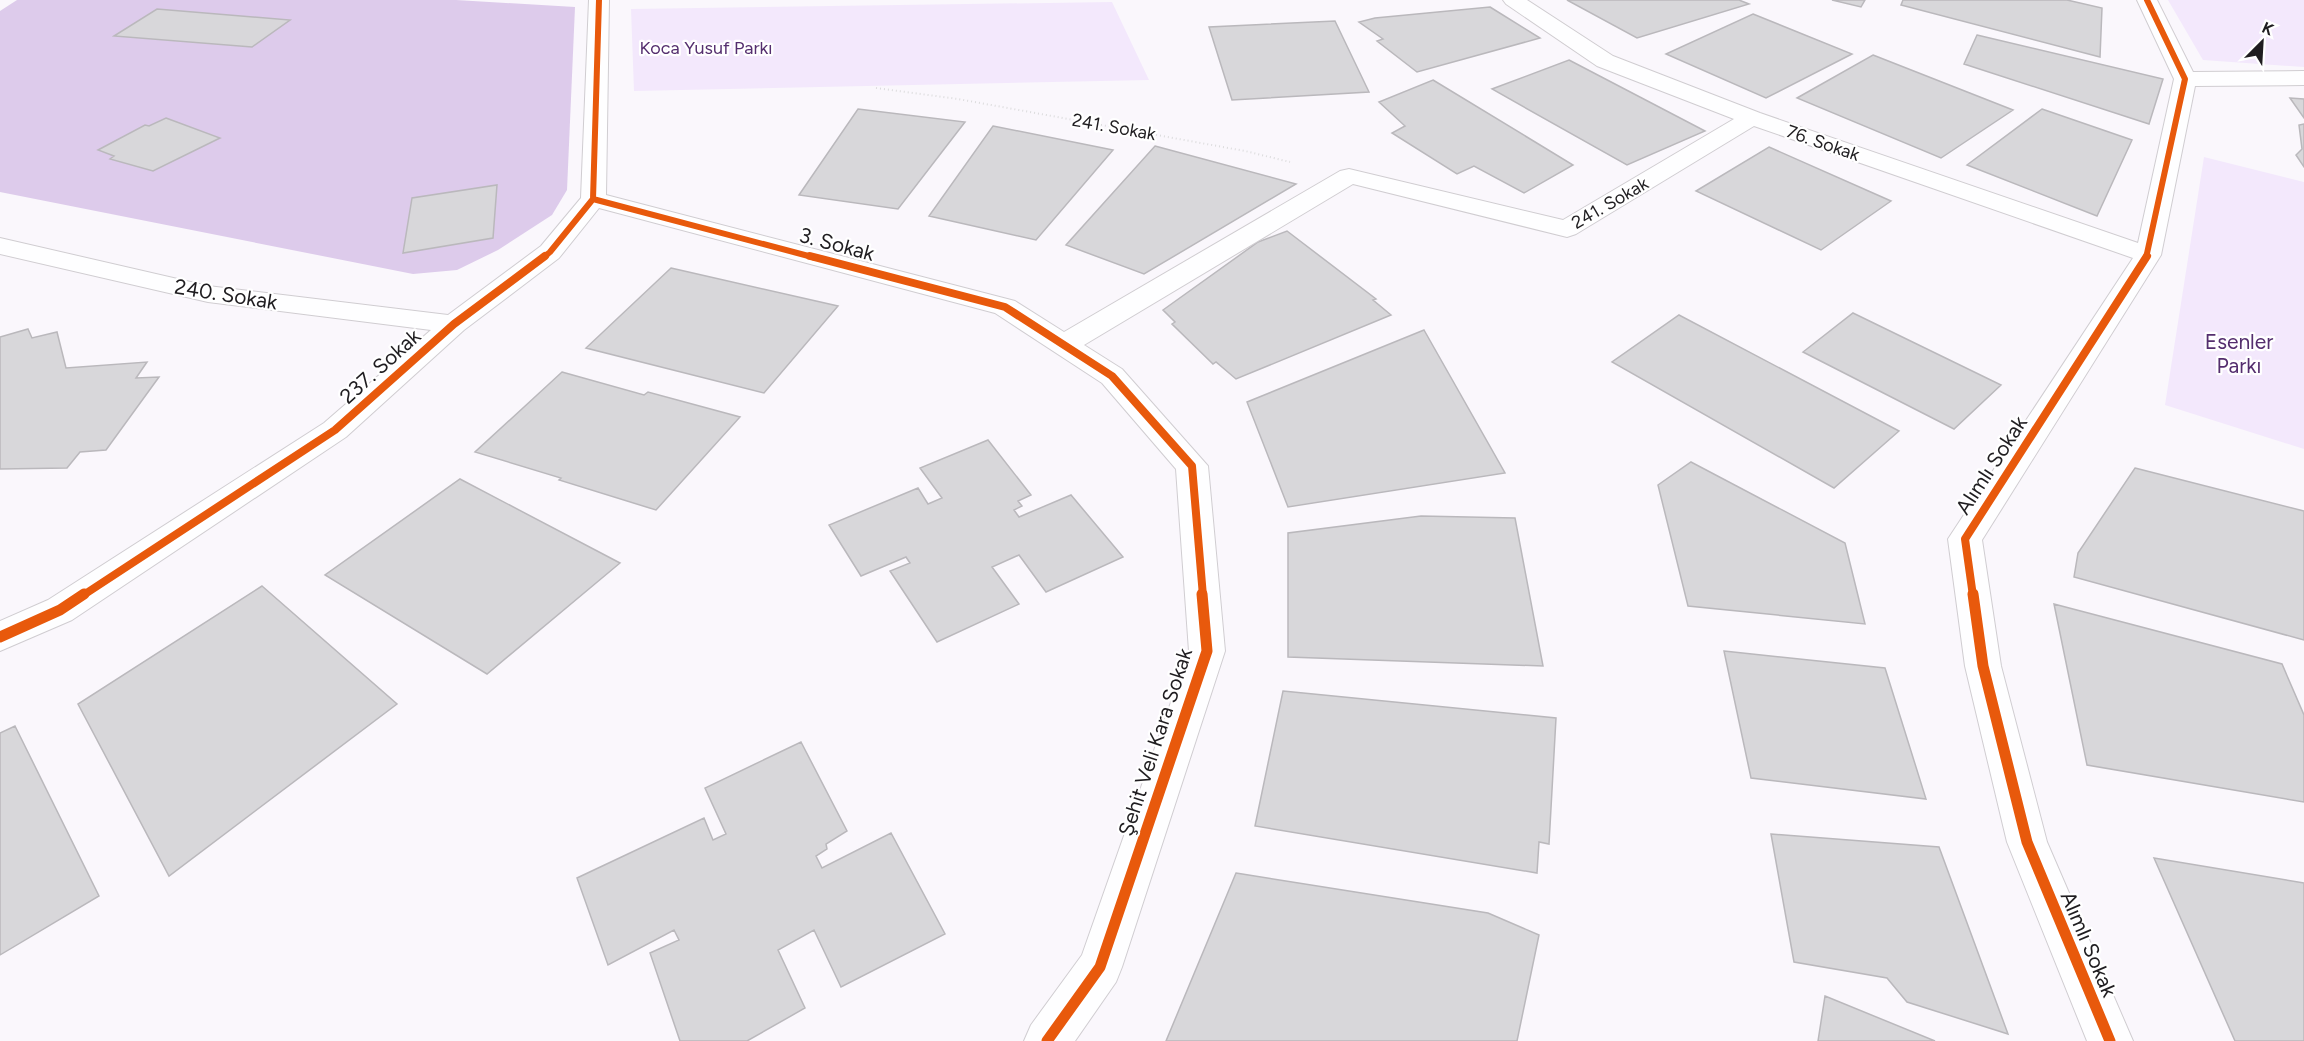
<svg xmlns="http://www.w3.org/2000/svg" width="2304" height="1041" font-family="Figtree,sans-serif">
	<rect width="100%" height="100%" fill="#faf7fc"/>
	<!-- green -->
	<path fill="#f3e8fc" d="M2168 0H2304V67L2203 60Z
		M1112 2 1149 80 634 91 631 9Z
		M2204 157 2304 182V449L2165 405Z"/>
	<!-- forest -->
	<path fill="#ddcbeb" d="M17 0H456L575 7 567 190 552 215 498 250 457 270 413 274 0 192V11Z"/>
	<!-- building -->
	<path fill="#d8d7da" stroke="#bab8bc" stroke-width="1.5" d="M1567 0H1739L1749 4 1637 38Z
		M1832 0H1865L1861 7Z
		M1903 0H2067L2102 8 2100 57 1901 5Z
		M1490 7 1540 38 1417 72 1377 41 1383 39 1359 22 1375 18Z
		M157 9 290 20 252 47 114 36Z
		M1753 14 1852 54 1766 98 1666 54Z
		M1335 21 1369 92 1232 100 1209 27Z
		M1977 35 2163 79 2149 124 1964 64Z
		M1873 55 2013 110 1941 158 1797 98Z
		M1569 60 1705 131 1627 165 1492 89Z
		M1433 80 1573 165 1524 193 1474 166 1457 174 1392 133 1405 126 1379 102Z
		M2290 98 2304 99V118Z
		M858 109 965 122 898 209 799 195Z
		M2042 109 2132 140 2097 216 1967 165Z
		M166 118 220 138 153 171 110 159 114 156 98 150 145 125 149 126Z
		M2304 124V167L2296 155 2302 149 2299 125Z
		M993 126 1113 150 1036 240 929 216Z
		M1155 146 1296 184 1144 274 1066 245Z
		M1769 147 1891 201 1821 250 1696 191Z
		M497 185 493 238 403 253 412 198Z
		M1287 231 1376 299 1373 300 1391 315 1236 379 1216 362 1213 364 1172 324 1175 322 1163 310 1258 242Z
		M671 268 838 306 764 393 586 348Z
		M1853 313 2001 385 1954 429 1803 352Z
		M1679 315 1899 431 1834 488 1612 362Z
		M28 329 32 338 57 332 66 368 147 362 136 378 159 377 106 450 80 452 67 468 0 469V337Z
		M1424 330 1505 473 1288 507 1247 402Z
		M562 372 644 395 648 392 740 417 656 510 559 480 561 478 475 452Z
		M988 440 1031 495 1018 501 1022 506 1014 510 1019 517 1071 495 1123 557 1046 592 1019 555 992 567 1019 604 937 642 890 571 910 563 906 557 861 576 829 525 918 488 928 504 942 498 920 468Z
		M1691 462 1845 543 1865 624 1688 606 1658 485Z
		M2135 468 2304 511V640L2074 577 2078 553Z
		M460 479 620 563 487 674 325 575Z
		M1421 516 1515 518 1543 666 1288 657V533Z
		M262 586 397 704 169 876 78 704Z
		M2054 604 2282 664 2304 715V802L2087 765Z
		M1724 651 1885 668 1926 799 1751 778Z
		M1283 691 1556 718 1549 844 1539 842 1537 873 1255 826Z
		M15 726 99 896 0 955V733Z
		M801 742 847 831 826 844 827 849 816 856 822 868 891 833 945 934 841 987 814 930 778 950 805 1008 747 1041H680L650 953 679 940 674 930 608 965 577 878 704 818 713 840 726 834 705 788Z
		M1771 834 1939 847 2008 1034 1907 1002 1887 978 1794 962Z
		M2154 858 2304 883V1041H2235Z
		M1236 873 1488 913 1539 935 1517 1041H1166Z
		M1825 996 1935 1041H1818Z"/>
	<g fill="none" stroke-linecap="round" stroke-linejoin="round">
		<!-- minor casing -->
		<g stroke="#d0cdd1" stroke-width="2">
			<path id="minor" d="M589 0H609L606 195 1015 301 1064 332 1340 171 1349 169 1563 220 1734 119 1597 66 1506 4 1503 0H1527L1613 56 1760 113 2138 243 2174 79 2137 0H2157L2193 72 2304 71V85L2195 86 2161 255 1982 540 2001 666 2047 842 2133 1041H2087L2007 842 1965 666 1948 539 2133 258 1754 126 1576 234 1567 237 1353 184 1084 345 1122 369 1208 466 1225 651 1122 967 1116 982 1075 1041H1024L1031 1025 1082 955 1189 651 1176 469 1102 383 995 313 599 208 559 258 464 330 346 437 72 620 0 651V621L48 600 324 423 431 330 208 302 0 254V238L208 286 448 315 541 246 581 198Z"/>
		</g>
		<!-- path -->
		<path stroke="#dcdcdd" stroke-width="2" stroke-dasharray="1 3" stroke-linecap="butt" d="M876 88 958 99 1245 151 1290 162"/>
		<!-- minor -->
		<use href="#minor" fill="#fefeff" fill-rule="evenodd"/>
		<!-- cycleway-far2 casing -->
		<g stroke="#fff" stroke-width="8">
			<path id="cycleway-far2" d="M593 199 816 258
				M543 258 550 252 593 199 599 0
				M2146 258 2185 79 2147 0"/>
		</g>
		<!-- cycleway-far1 casing -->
		<g stroke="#fff" stroke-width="12">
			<path id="cycleway-far1" d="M810 256 1005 307 1112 376 1192 466 1203 596
				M82 596 335 430 454 324 545 256
				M1973 596 1965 539 2147 256"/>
		</g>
		<!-- cycleway casing -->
		<g stroke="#fff" stroke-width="15">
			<path id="cycleway" d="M1973 594 1983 666 2027 842 2110 1041
				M0 637 60 610 84 594
				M1047 1041 1100 967 1207 651 1202 594"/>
		</g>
		<!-- cycleway-far2 -->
		<use href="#cycleway-far2" stroke="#e8590c" stroke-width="6"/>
		<!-- cycleway-far1 -->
		<use href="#cycleway-far1" stroke="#e8590c" stroke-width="8"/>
		<!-- cycleway -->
		<use href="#cycleway" stroke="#e8590c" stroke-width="11"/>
	</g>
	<g text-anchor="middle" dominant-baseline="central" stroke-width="4.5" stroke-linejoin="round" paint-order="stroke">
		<!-- far-park labels -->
		<g font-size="18" fill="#542e6e" stroke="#fff">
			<text x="706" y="48">Koca Yusuf Parkı</text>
		</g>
		<!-- far-street labels -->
		<g font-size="18" fill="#1f1d20" stroke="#fff">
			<text transform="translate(1114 127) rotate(10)">241. Sokak</text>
			<text transform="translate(1823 143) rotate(19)">76. Sokak</text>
			<text transform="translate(1610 203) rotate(-30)">241. Sokak</text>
		</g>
		<!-- street labels -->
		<g font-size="21" fill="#1f1d20" stroke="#fff">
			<text transform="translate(837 244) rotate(15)">3. Sokak</text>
			<text transform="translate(226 294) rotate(9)">240. Sokak</text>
			<text transform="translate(380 366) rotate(-42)">237. Sokak</text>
			<text transform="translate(1991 465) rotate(-57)">Alımlı Sokak</text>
			<text transform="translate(1155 742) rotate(-72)">Şehit Veli Kara Sokak</text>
			<text transform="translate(2089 944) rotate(67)">Alımlı Sokak</text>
		</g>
		<!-- park labels -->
		<g font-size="21" fill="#542e6e" stroke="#fff">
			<text x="2239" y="341">Esenler<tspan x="2239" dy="24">Parkı</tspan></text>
		</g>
	</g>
	<!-- north arrow -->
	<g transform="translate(2262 42) rotate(24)" stroke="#ffffff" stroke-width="4.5" paint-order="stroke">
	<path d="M0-4.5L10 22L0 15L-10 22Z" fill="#1f1d20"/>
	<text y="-9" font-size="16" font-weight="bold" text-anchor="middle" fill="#1f1d20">K</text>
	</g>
</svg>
